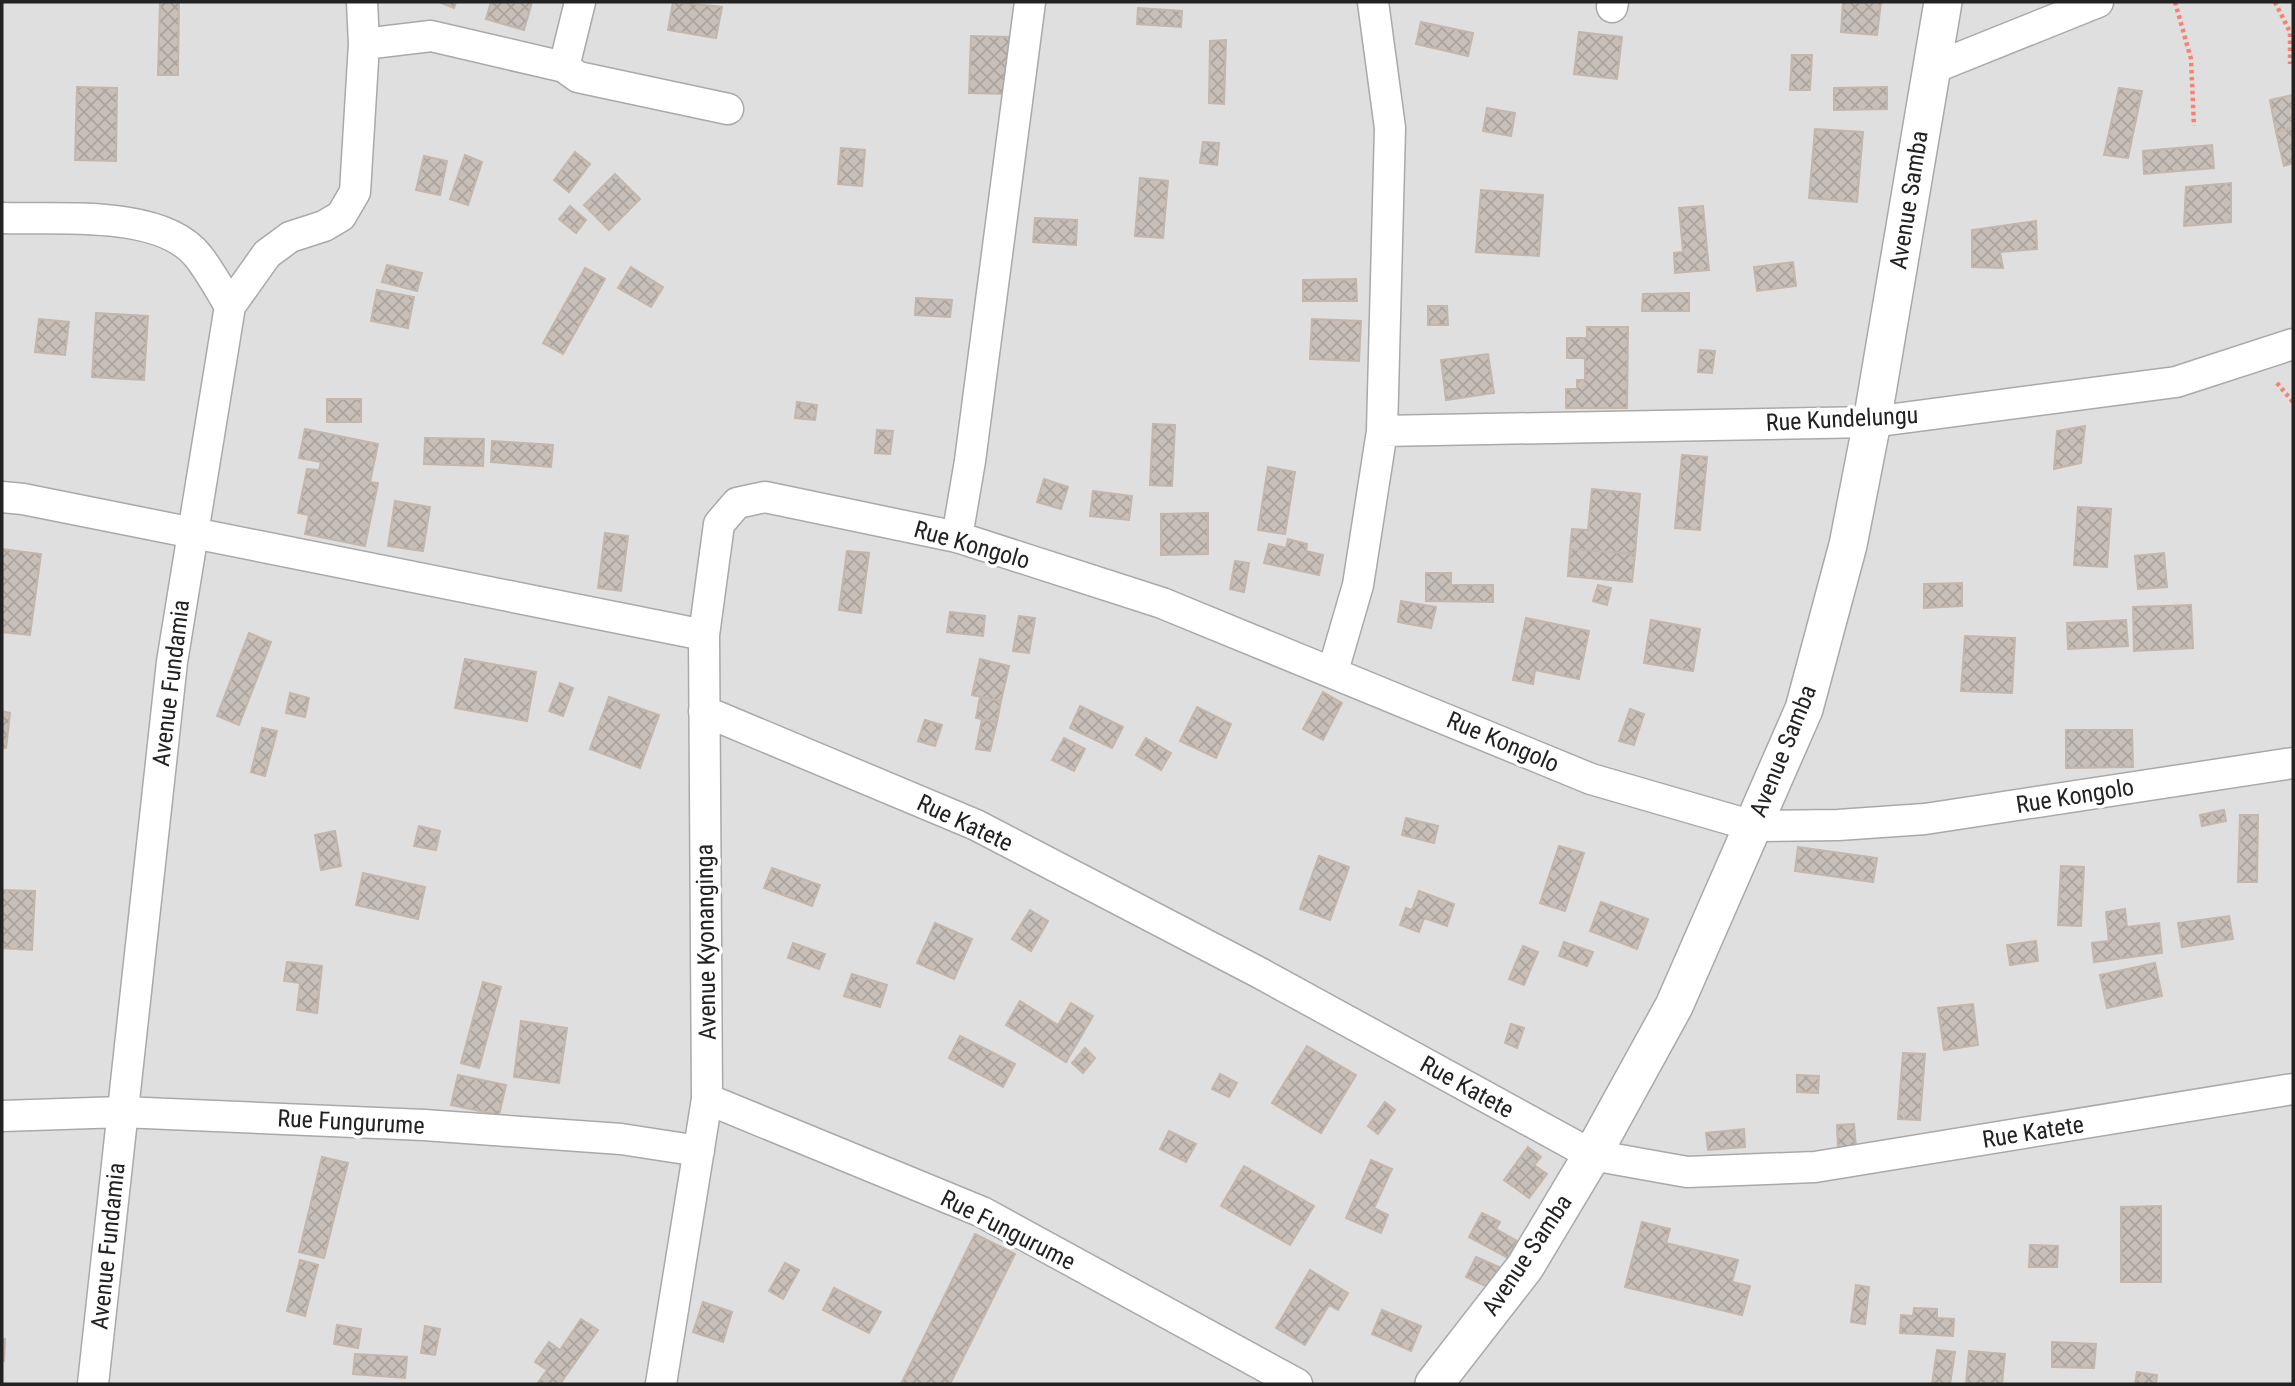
<svg xmlns="http://www.w3.org/2000/svg" width="2295" height="1386" font-family="'Roboto Condensed',sans-serif">
	<defs>
		<pattern id="building-cross-hatch" width="8" height="8" patternUnits="userSpaceOnUse" patternTransform="scale(1.75)"><rect width="8" height="8" fill="#c7bfb8"/><path d="M0 0l8 8M0 8l8-8" fill="none" stroke="#aba49e"/></pattern>
	</defs>
	<rect width="100%" height="100%" fill="#f2efe9"/>
	<!-- residential -->
	<path fill="#e0dfdf" d="M2 2H2293V1384H2Z"/>
	<!-- building -->
	<path fill="url(#building-cross-hatch)" stroke="#c4b6ab" stroke-width="2" d="M160 2H179L178 75H158Z
		M439 2H456L454 8Z
		M491 2H532L524 30 486 19Z
		M673 2 722 7 716 38 668 30Z
		M1843 2H1881L1877 35 1841 32Z
		M1138 8 1182 11 1181 27 1137 24Z
		M1421 22 1473 33 1468 56 1416 44Z
		M1579 32 1622 37 1617 79 1574 74Z
		M971 36 1010 37 1008 94 969 93Z
		M1226 40 1224 104 1209 103 1210 41Z
		M1792 55H1812L1810 90H1790Z
		M77 87 117 88 116 161 75 160Z
		M1887 87V109L1834 110V88Z
		M2119 88 2142 91 2128 158 2104 155Z
		M2293 95V127L2276 132 2270 100Z
		M1487 108 1515 113 1511 136 1483 131Z
		M2293 128V163L2284 166 2276 132Z
		M1815 129 1863 132 1857 202 1809 198Z
		M1203 142 1219 143 1217 165 1200 163Z
		M2212 145 2214 168 2144 174 2143 151Z
		M841 148 865 150 862 186 838 184Z
		M575 152 590 164 569 192 554 180Z
		M465 155 482 162 468 205 450 199Z
		M424 156 447 161 440 195 416 190Z
		M615 174 640 199 609 230 584 205Z
		M1140 178 1168 181 1163 238 1135 236Z
		M2231 183V222L2184 226 2186 187Z
		M1481 190 1543 195 1539 256 1476 252Z
		M570 206 586 220 576 233 559 219Z
		M1703 206 1709 270 1675 273 1674 253 1683 252 1679 208Z
		M1035 218 1077 220 1076 245 1033 242Z
		M2036 221 2037 249 2000 252 2003 268 1972 267V230Z
		M1793 262 1796 286 1757 291 1754 267Z
		M387 265 422 273 417 291 382 282Z
		M631 267 663 287 651 307 618 288Z
		M585 268 605 279 563 354 543 343Z
		M1356 279 1357 301H1303V280Z
		M377 290 414 297 408 328 371 321Z
		M1689 293V311H1642L1643 294Z
		M916 298 952 300 950 317 915 315Z
		M1428 306H1447L1448 325H1428Z
		M96 313 148 316 144 380 92 377Z
		M39 319 69 322 65 355 35 352Z
		M1312 319 1361 321 1359 361 1310 359Z
		M1587 327H1628L1627 408H1566V389H1577V380H1585V358H1567V338H1587Z
		M1700 350 1715 351 1712 373 1698 372Z
		M1488 354 1494 393 1446 400 1441 360Z
		M327 399H361V422H327Z
		M797 402 817 405 815 420 795 418Z
		M1153 424 1175 425 1172 486 1150 485Z
		M2085 426 2081 463 2054 469 2057 431Z
		M305 429 378 444 370 482 378 483 365 546 305 534 309 515 298 513 307 469 319 470 321 462 299 458Z
		M877 430 893 431 890 454 875 453Z
		M425 438 484 439 483 466 424 464Z
		M492 441 553 445 551 467 491 462Z
		M1682 455 1707 457 1700 530 1675 528Z
		M1268 467 1295 472 1285 534 1258 530Z
		M1044 479 1068 487 1061 509 1037 502Z
		M1592 489 1640 494 1635 554 1570 549 1572 529 1588 530Z
		M1093 491 1132 496 1129 520 1090 516Z
		M395 501 430 507 423 551 388 546Z
		M2078 507 2111 509 2107 567 2074 565Z
		M1208 513V554L1161 555V514Z
		M605 533 628 536 621 591 598 588Z
		M1288 539 1307 544 1306 551 1323 555 1319 575 1264 563 1269 544 1286 548Z
		M2 549 41 554 30 635 2 632Z
		M1570 549 1635 554 1632 582 1568 576Z
		M847 551 869 553 861 613 839 610Z
		M2164 553 2167 587 2138 589 2135 556Z
		M1235 561 1249 563 1244 592 1230 589Z
		M1426 573H1451V585H1493V602L1426 601Z
		M1962 583V606L1924 608V584Z
		M1598 585 1611 588 1607 605 1593 601Z
		M1401 601 1436 607 1431 628 1398 622Z
		M2191 605 2193 648 2134 651 2133 607Z
		M950 612 985 616 983 636 947 632Z
		M1019 616 1035 618 1029 653 1013 651Z
		M1526 618 1589 631 1579 679 1535 670 1533 684 1513 680Z
		M1651 620 1700 629 1693 671 1644 663Z
		M2126 620 2128 646 2068 649 2067 623Z
		M249 633 271 642 239 725 217 716Z
		M1965 636 2015 638 2012 693 1961 691Z
		M465 659 536 672 527 721 455 708Z
		M980 659 1009 666 1001 701 972 695Z
		M560 683 573 688 563 716 549 711Z
		M1323 692 1342 703 1323 740 1303 729Z
		M290 693 309 698 305 717 286 713Z
		M609 697 659 715 640 768 590 749Z
		M980 697 1001 701 997 722 976 718Z
		M1080 706 1123 727 1112 748 1070 728Z
		M1197 707 1231 724 1216 758 1180 741Z
		M1630 709 1644 714 1634 745 1619 741Z
		M2 711 10 713 6 748H2Z
		M982 719 997 722 990 751 976 749Z
		M925 720 942 725 935 746 918 741Z
		M262 728 277 731 265 776 251 772Z
		M2066 730H2132L2133 767 2066 768Z
		M1064 738 1085 749 1074 771 1052 760Z
		M1146 738 1171 753 1161 770 1136 755Z
		M2224 810 2226 821 2202 826 2200 815Z
		M2240 815H2258L2257 882H2238Z
		M1406 818 1438 826 1434 843 1402 835Z
		M419 826 440 831 436 850 414 846Z
		M335 831 341 866 321 870 315 835Z
		M1559 846 1584 853 1565 911 1540 903Z
		M1798 847 1877 858 1873 882 1795 871Z
		M1319 856 1349 867 1330 920 1300 909Z
		M2061 866 2084 867 2081 926 2058 925Z
		M772 868 820 885 812 906 764 888Z
		M363 873 425 887 418 919 356 905Z
		M2 890 35 891 32 950 2 948Z
		M1419 891 1454 904 1447 926 1424 918 1419 932 1400 925 1406 908 1412 910Z
		M1601 902 1648 919 1637 949 1590 931Z
		M2125 909 2127 927 2159 923 2162 953 2094 962 2092 943 2109 941 2106 912Z
		M1030 910 1048 921 1031 951 1012 939Z
		M2229 916 2233 939 2182 947 2178 923Z
		M935 923 972 939 954 979 917 963Z
		M2036 941 2038 961 2010 965 2007 945Z
		M1564 942 1593 952 1587 966 1559 956Z
		M793 943 825 954 819 969 788 958Z
		M1523 946 1538 952 1524 985 1509 979Z
		M287 962 322 966 317 1013 297 1010 300 983 284 981Z
		M2155 963 2162 996 2107 1008 2100 975Z
		M852 974 887 985 880 1007 844 996Z
		M483 982 501 987 479 1068 461 1063Z
		M1020 1001 1058 1025 1071 1003 1093 1016 1066 1062 1006 1025Z
		M1973 1004 1978 1045 1944 1050 1938 1008Z
		M521 1021 567 1028 559 1083 514 1077Z
		M1511 1024 1524 1028 1517 1048 1505 1043Z
		M960 1036 1015 1064 1003 1087 949 1058Z
		M1307 1046 1356 1075 1321 1133 1272 1103Z
		M1085 1048 1095 1058 1083 1073 1072 1063Z
		M1903 1053 1925 1054 1920 1120 1898 1119Z
		M1220 1074 1237 1083 1229 1097 1212 1089Z
		M458 1075 506 1085 499 1115 451 1105Z
		M1797 1075 1819 1076 1818 1093 1797 1092Z
		M1385 1102 1395 1110 1378 1134 1368 1126Z
		M1854 1124 1856 1147 1838 1148 1837 1125Z
		M1744 1129 1745 1147 1708 1150 1706 1133Z
		M1169 1131 1196 1144 1186 1162 1160 1149Z
		M1528 1147 1541 1157 1534 1165 1547 1174 1529 1198 1504 1180Z
		M322 1157 348 1163 324 1258 299 1252Z
		M1371 1160 1392 1169 1374 1208 1388 1215 1381 1233 1346 1218Z
		M1244 1166 1314 1206 1290 1245 1221 1206Z
		M2161 1206V1282H2121V1207Z
		M1482 1213 1500 1222 1496 1229 1517 1241 1508 1258 1469 1237Z
		M1642 1222 1670 1229 1666 1243 1738 1260 1732 1282 1750 1286 1742 1315 1625 1287Z
		M975 1234 1015 1254 950 1384H901Z
		M2030 1245 2058 1246 2057 1267H2029Z
		M1476 1257 1499 1267 1490 1288 1466 1277Z
		M300 1260 318 1265 305 1316 287 1311Z
		M785 1263 799 1270 783 1299 769 1291Z
		M1310 1270 1348 1293 1338 1310 1329 1305 1305 1345 1276 1328Z
		M1856 1285 1869 1287 1865 1324 1851 1322Z
		M834 1288 881 1312 869 1333 823 1310Z
		M703 1302 732 1312 723 1342 693 1332Z
		M1914 1308 1937 1309V1318L1954 1319 1953 1336 1900 1333 1901 1315 1913 1316Z
		M1382 1310 1421 1326 1411 1351 1372 1334Z
		M581 1319 598 1330 560 1384H537L547 1370 535 1362 549 1342 560 1350Z
		M337 1325 361 1329 358 1348 334 1344Z
		M425 1326 440 1329 435 1355 421 1353Z
		M2 1339H5L4 1361H2Z
		M2052 1342 2096 1344 2094 1368 2052 1367Z
		M1937 1350 1955 1352 1950 1384H1932Z
		M1969 1351 2005 1354 2002 1384H1966Z
		M355 1354 407 1357 405 1378 353 1374Z
		M2137 1372 2157 1375 2156 1384H2135Z"/>
	<g fill="none" stroke-linecap="round" stroke-linejoin="round">
		<!-- minor casing -->
		<g stroke="#a9a9a9" stroke-width="33">
			<path id="minor" d="M1612 7 1613 2
				M364 44 431 36 564 67 580 2
				M564 67 578 77 728 109
				M1931 69 2098 2
				M2 218C56 220 161 209 198 256 210 271 220 290 230 306
				M1382 431 1872 422 2176 382 2293 344
				M2 497 23 499 704 635
				M957 537 970 461 1030 2
				M1333 671 1358 585 1382 431 1390 128 1373 2
				M704 711 976 825 1258 972 1592 1155 1687 1172 1815 1167 2293 1089
				M707 1099 982 1212 1297 1384
				M2 1116 122 1112 424 1125 621 1139 699 1151
				M93 1384 172 662 230 306 267 254 290 237 324 226 341 216 355 192 364 44 362 2
				M661 1384 707 1099 704 635 719 524 737 503 765 497 957 537 1162 603 1591 779 1753 826 1838 825 1925 819 2293 763"/>
		</g>
		<!-- tertiary casing -->
		<g stroke="#a9a9a9" stroke-width="40">
			<path id="tertiary" d="M1434 1384 1525 1267 1592 1155 1674 1006 1804 709 1848 545 1872 422 1943 2"/>
		</g>
		<!-- path -->
		<path stroke="#fa8072" stroke-width="4.5" stroke-dasharray="3.5 3.5" stroke-linecap="butt" d="M2175 2 2191 59 2194 126
			M2275 2 2290 32V64
			M2277 383 2293 402"/>
		<!-- minor -->
		<use href="#minor" stroke="#fff" stroke-width="30"/>
		<!-- tertiary -->
		<use href="#tertiary" stroke="#fff" stroke-width="37"/>
	</g>
	<g text-anchor="middle" dominant-baseline="central" stroke-width="7" stroke-linejoin="round" paint-order="stroke">
		<!-- street labels -->
		<g font-size="24" fill="#222" stroke="#fff">
			<text transform="translate(1909 200) rotate(-81)">Avenue Samba</text>
			<text transform="translate(1842 419) rotate(-3)">Rue Kundelungu</text>
			<text transform="translate(972 545) rotate(16)">Rue Kongolo</text>
			<text transform="translate(171 683) rotate(-83)">Avenue Fundamia</text>
			<text transform="translate(1503 742) rotate(23)">Rue Kongolo</text>
			<text transform="translate(1783 751) rotate(-68)">Avenue Samba</text>
			<text transform="translate(2075 796) rotate(-9)">Rue Kongolo</text>
			<text transform="translate(965 823) rotate(25)">Rue Katete</text>
			<text transform="translate(706 942) rotate(-91)">Avenue Kyonanginga</text>
			<text transform="translate(1467 1087) rotate(29)">Rue Katete</text>
			<text transform="translate(351 1122) rotate(3)">Rue Fungurume</text>
			<text transform="translate(2033 1132) rotate(-9)">Rue Katete</text>
			<text transform="translate(1008 1230) rotate(27)">Rue Fungurume</text>
			<text transform="translate(108 1246) rotate(-84)">Avenue Fundamia</text>
			<text transform="translate(1527 1255) rotate(-56)">Avenue Samba</text>
		</g>
	</g>
	<!-- border -->
	<rect width="2295" height="1386" fill="none" stroke="#222222" stroke-width="7"/>
</svg>
